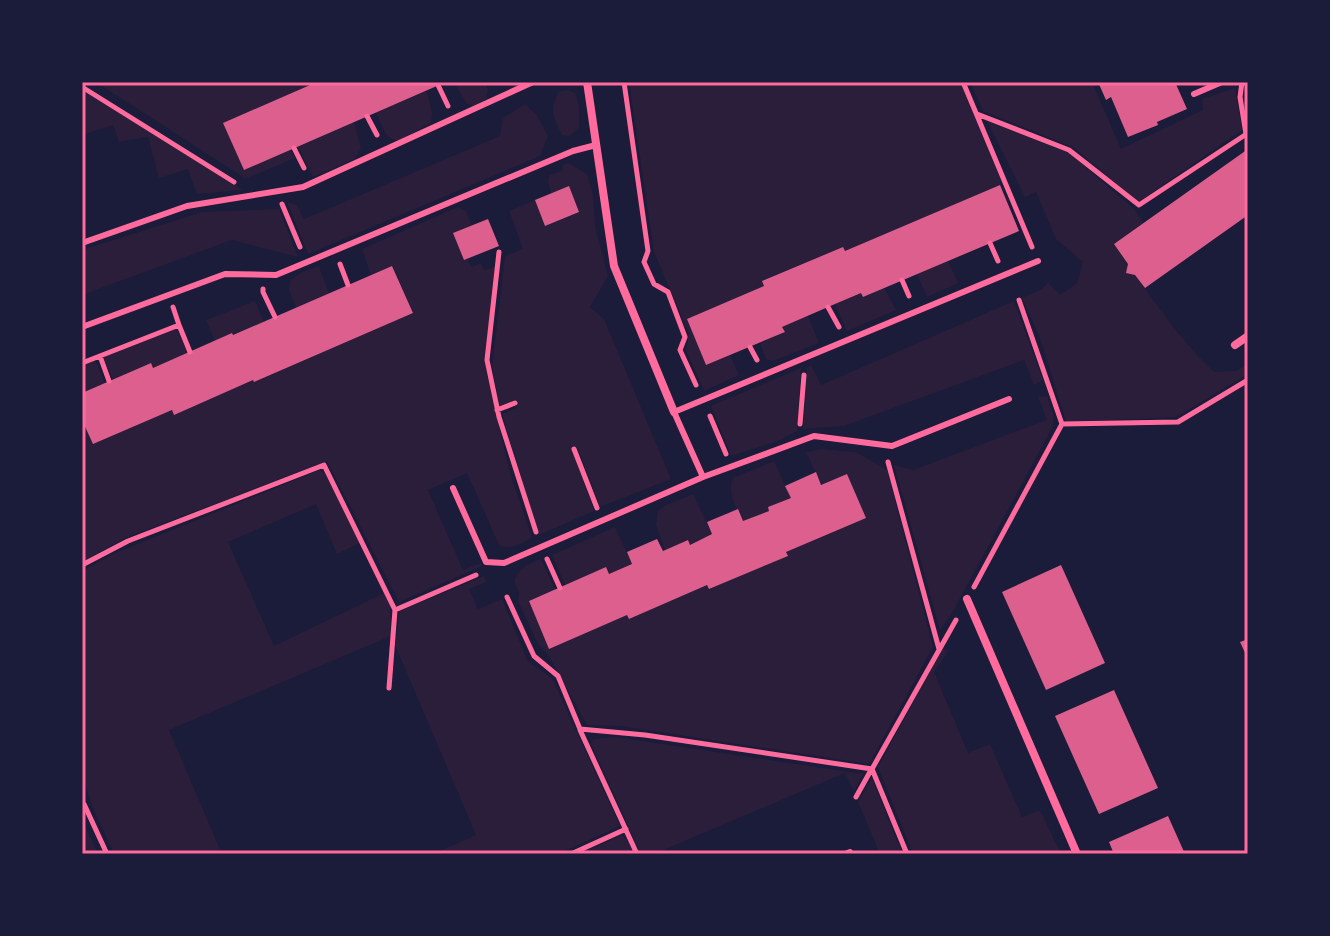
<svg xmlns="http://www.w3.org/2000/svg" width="1330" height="936" font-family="'Roboto Serif',serif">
	<rect width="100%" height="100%" fill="#1b1b3a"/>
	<!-- green -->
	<path fill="#2a1e3b" d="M96 82H318L224 123 244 170 290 150 295 158 246 179Z
		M454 82H486L488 91 486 99 474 106 467 104Z
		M629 82H960L1000 178V185L845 251 843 247 763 280 764 286 688 319 706 365 730 355 739 375 704 391 686 350 689 334 654 252Z
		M970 82H1092L1121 149 1203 110 1202 99 1235 88 1242 130 1138 202 1073 147 983 111Z
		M82 89 243 190 197 194 188 169 159 178 148 137 119 142 113 125 82 135Z
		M568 90 576 94 579 107V127L570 136 562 135C553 117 549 110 559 91Z
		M427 91 432 113 431 123 400 140C385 142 382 124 376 112Z
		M525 104 537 115 548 136 540 156 308 254 287 202 297 205 304 219 500 136 503 118Z
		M987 121 1069 153 1133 208 1143 223 1114 244C1145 288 1175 335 1214 372L1236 371 1248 364V374L1176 417 1066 422 1040 338 1022 298 1042 289 1048 282 1060 295 1077 283 1083 262 1056 239 1036 192 1025 197Z
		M354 122 361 148 355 159 313 177 298 147Z
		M568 163 587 174 593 194 595 226 608 276 590 307 604 319 671 479 600 507 578 448 572 450 594 511 539 535 502 414 517 408 513 401 500 406 492 368 505 256 523 249 509 211 535 200 546 226 579 212 569 187 551 193 548 181 550 175 562 171 563 165Z
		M458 207 466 211 472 226 454 234 464 260 467 259 472 267 481 263 484 270 495 267 485 362 496 416 511 476 532 538C521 543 511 551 499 545L467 473 428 490 463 570 481 563 482 566 399 602 327 461 125 538 82 562V420L93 444 172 410 174 414 253 380 255 382 413 313 393 266 371 275 362 249Z
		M279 209 298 257 232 240 82 295V250L202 212Z
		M948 261 958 283 927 297 917 274Z
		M319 266 329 294 296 308 289 290 290 280 302 272Z
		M884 288 896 310 847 331 835 304 861 293 863 297Z
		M255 301 264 322 215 341 206 320Z
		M1014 301 1043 380 1034 385 1024 360 844 426 803 429 807 368 811 365 821 385Z
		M808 316 819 343 773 361 766 359 760 343 784 333 782 327Z
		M176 328 188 353 153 368 150 363 113 380 103 357Z
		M95 360 105 383 82 393V365Z
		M801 368 797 431 778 441 731 456 711 406Z
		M1047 396 1054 416 1053 426 951 615 940 630 894 465 913 470 1047 420 1038 397Z
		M822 449 856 452 887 470 933 647 869 764 621 726 587 725 549 656 538 644 518 601 519 592 514 581C519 568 528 564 541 559L555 590 529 601 549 648 627 615 629 619 707 585 709 589 787 556 786 552 865 517 847 474 821 485 806 452Z
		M774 461 791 498 768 507 769 511 743 521C737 508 726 492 733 478Z
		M320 470 325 473 360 543 337 554 316 504 228 542 274 646 384 593 390 606 391 636 169 730 222 854H210L208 851 201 854H114L93 808 82 775V571L118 552Z
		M693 494 712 534 690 545 687 540 665 550 656 525 658 511 666 505Z
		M615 527 632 564 609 574 606 568 565 585 552 555Z
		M484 576 486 582 469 589 478 609 502 599 528 662 552 678 620 826 558 854H433L476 835 395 645 400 611Z
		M943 648 948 651 934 672 968 753 990 744 1022 817 1038 811 1041 812 1061 854H913L878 767Z
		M615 737 863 774 854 791 845 773 661 851 662 854H641L591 744 593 739Z
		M872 778 902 854H880L858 802Z
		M84 824 98 854H82V825Z
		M622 835 629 842 634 854H579Z"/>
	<!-- building -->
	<path fill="#dd5f8e" d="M317 82H446L244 170 223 123Z
		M1098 82H1175L1187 109 1157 122 1158 125 1128 137 1111 97 1106 100Z
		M1248 149V215L1145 288 1135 275 1126 273 1128 264 1114 244Z
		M1000 185 1019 231 863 297 861 293 835 304 782 327 785 332 706 365 687 319 764 286 762 281 843 247 845 251Z
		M569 186 579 212 545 226 535 200Z
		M488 219 499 246 464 260 453 233Z
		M392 266 413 313 254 382 253 380 174 415 172 410 93 444 82 420V393L151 363 153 368 232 333 233 335Z
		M816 472 821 485 847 474 866 518 786 552 788 556 709 589 707 585 629 619 627 615 549 649 529 601 606 567 609 574 632 564 627 552 657 539 663 551 688 540 690 545 712 534 707 522 738 509 743 521 769 511 768 507 791 498 785 486Z
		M1061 565 1105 663 1046 690 1002 592Z
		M1248 639V659L1240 642Z
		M1114 690 1158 788 1099 814 1055 716Z
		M1168 816 1185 854H1114L1109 842Z"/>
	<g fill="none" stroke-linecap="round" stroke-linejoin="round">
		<!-- path -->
		<path stroke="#ff6b9d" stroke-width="5" d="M624 82 648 251 644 262 654 284 668 292 685 337 680 350 696 385
			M963 82 1032 247
			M1242 82 1240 97 1246 134
			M438 85 448 106
			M82 87 234 182
			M977 114 1069 150 1139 205 1248 133
			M367 116 377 135
			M294 148 304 168
			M282 204 300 247
			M990 243 998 261
			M499 252 487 360 499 417 536 532
			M340 264 348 285
			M902 280 909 296
			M263 289V292L275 317
			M828 307 839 327
			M179 325 190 352
			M750 347 757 360
			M100 356 109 381
			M82 363 179 325 173 307
			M497 410 515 403
			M710 416 726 454
			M800 424 804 375
			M1062 424 1178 422 1248 380
			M574 449 597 508
			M888 462 939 649
			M547 559 560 588
			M82 565 128 541 324 465 395 610 476 575
			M974 587 1062 424 1019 300
			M507 597 534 656 558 676 580 729 645 735 872 769 956 620
			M389 688 395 610
			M580 730 637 854
			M872 769 907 854
			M856 797 871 770
			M84 804 107 854
			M571 854 626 829"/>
		<!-- service -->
		<path stroke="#ff6b9d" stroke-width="6" d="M1194 94 1222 82
			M82 243 187 206 303 187 533 82
			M82 327 225 274 276 275 573 151 596 145
			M1009 399 892 446 814 436 703 477 674 412 1038 261
			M453 488 486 562 504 563 703 477
			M845 854 850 852"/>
		<!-- minor -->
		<path stroke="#ff6b9d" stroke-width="8" d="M587 82 614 266 674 412
			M1235 345 1248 336
			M967 599 1077 854"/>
	</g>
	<!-- border -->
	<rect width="1330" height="936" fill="none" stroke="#1b1b3a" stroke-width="168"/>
	<rect x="84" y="84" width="1162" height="768" fill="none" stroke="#ff6b9d" stroke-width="3"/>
</svg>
